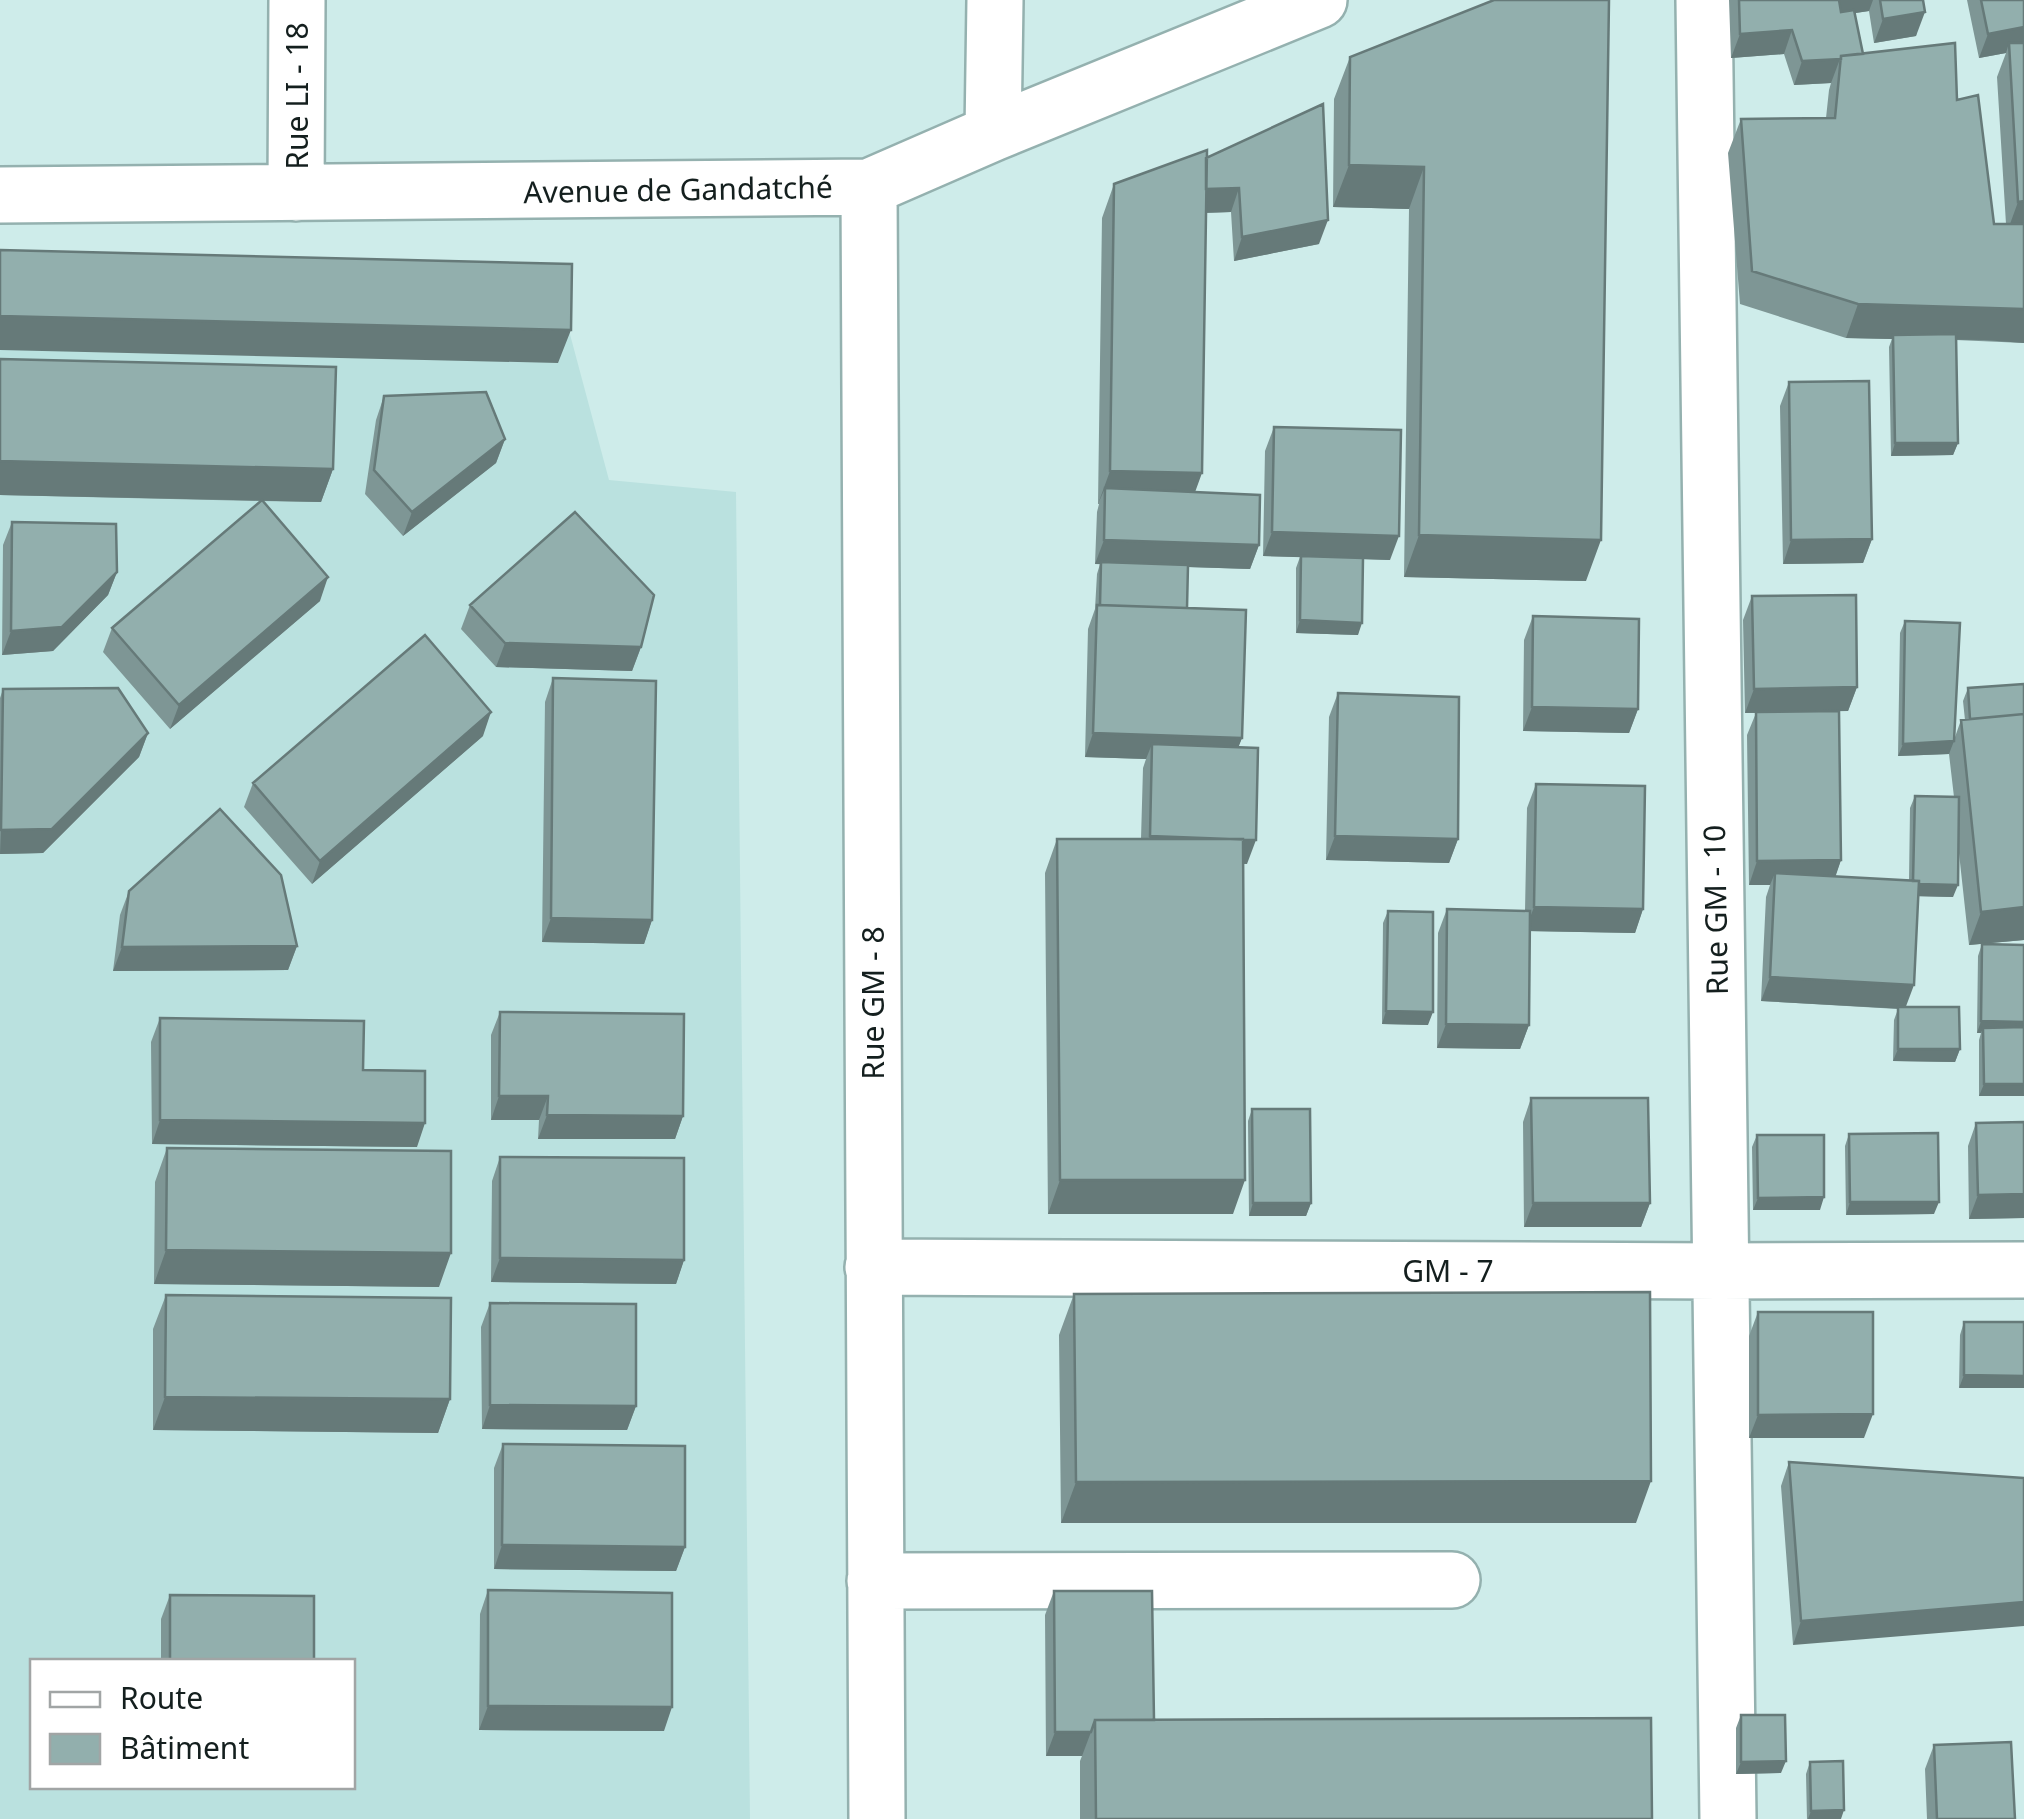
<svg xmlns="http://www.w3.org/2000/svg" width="2024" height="1819" font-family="'Noto Sans',sans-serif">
	<rect width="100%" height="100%" fill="#ceecea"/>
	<!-- built -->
	<path fill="#bae1df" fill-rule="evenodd" d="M0 293 560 297 609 480 736 492 750 1819H0ZM32 1662H352V1786H32Z"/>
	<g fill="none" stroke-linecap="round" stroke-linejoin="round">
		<!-- minor casing -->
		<g stroke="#94b1af" stroke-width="60">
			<path id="minor" d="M1704 0 1728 1819
				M993 133 995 0
				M869 187 877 1819
				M296 193 297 0
				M0 195 869 187 993 133 1319 0
				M873 1267 1719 1271 2024 1270
				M875 1581 1452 1580"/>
		</g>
		<!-- minor -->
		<use href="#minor" stroke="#fff" stroke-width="55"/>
	</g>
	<!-- wall -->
	<path fill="#7e9695" d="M1494 0 1586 581 1404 577 1409 209 1333 207 1334 99 1350 57Z
		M1729 0H1923L1916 36 1874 43 1869 11 1855 13 1863 54 1957 100 1994 224H2006L1997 77 2006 53 1979 58 1967 0H2024V343L1956 340 1958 443 1953 455 1891 456 1889 347 1892 339 1846 338 1740 304 1728 153 1741 119 1826 118 1829 90 1831 83 1794 85 1784 54 1731 58Z
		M1206 158 1319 244 1234 261 1231 212 1206 213 1195 492 1259 545 1250 569 1188 567 1187 608 1242 738 1238 747 1247 864H1244L1233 1214H1048L1045 873 1057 839H1141L1143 768 1146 759 1085 757 1088 629 1095 609 1097 574 1100 564H1095L1097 512 1099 504H1098L1102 218 1114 184Z
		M0 359 333 469 321 502 262 501 320 601 170 729 103 652 112 628 261 501 0 495Z
		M1789 382 1872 539 1863 563 1783 564 1780 406Z
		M384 396 505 439 496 463 403 536 365 494 376 420Z
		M1274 427 1390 560 1363 559 1358 635 1296 633V568L1300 557 1263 556 1265 451Z
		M12 522 117 572 108 595 53 651 2 655 3 545Z
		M1752 596 1857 687 1848 711H1825L1841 860 1835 876 1909 881 1910 808 1915 796 1954 797 1949 754 1961 720H1965L1963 701 1968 688 2024 684V940L1969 945 1958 844 1953 897 1918 896 1905 1007 1960 1049 1955 1062 1893 1061 1894 1020 1898 1009 1761 1001 1766 897 1770 885H1749L1747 735 1756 713H1745L1743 620Z
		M470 605 641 647 632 671 496 667 461 629Z
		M1533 616 1638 709 1629 733 1523 731 1524 640Z
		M1905 621 1954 741 1949 754 1898 756 1900 633Z
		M553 678 652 920 644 944 542 942 545 702Z
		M3 689 148 733 139 757 43 853 0 854V698Z
		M1338 693 1458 839 1449 863 1326 860 1329 717Z
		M483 736 312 884 244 807 253 783Z
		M1536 784 1643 909 1635 933 1530 931 1529 1025 1520 1049 1437 1048 1438 933 1447 909 1525 911 1527 808Z
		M129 891 297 946 288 970 113 971 120 915Z
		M1388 911 1428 1025 1382 1024 1383 923Z
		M1982 944 2024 1096H1979V1040L1981 1033H1977L1978 956Z
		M500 1012 683 1116 675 1139H538L539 1120H491V1035Z
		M160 1018 417 1147 152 1144 151 1042Z
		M1531 1098 1650 1203 1641 1227H1524L1523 1122Z
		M1252 1109 1311 1203 1306 1216H1249L1248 1121Z
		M2024 1122V1218L1969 1219 1968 1146 1976 1123Z
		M1849 1134 1934 1214 1846 1215 1845 1146Z
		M1757 1135 1820 1210H1753L1752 1147Z
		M167 1148 439 1287 154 1284 155 1182Z
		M500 1157 684 1260 676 1284 491 1282 492 1181Z
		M1074 1294 1636 1523H1061L1059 1335Z
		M166 1295 450 1399 438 1433 153 1430V1329Z
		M490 1303 636 1406 627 1430 482 1429 481 1327Z
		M1758 1312 1864 1438H1749V1336Z
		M1964 1322H2024L1959 1388 1960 1335Z
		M503 1444 685 1547 676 1571 494 1569V1468Z
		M1789 1462 2024 1478 1793 1645 1781 1486Z
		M488 1590 664 1731 479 1730 480 1614Z
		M1054 1591 1154 1720 1652 1819H1080V1761L1082 1756H1046L1045 1615Z
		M170 1595 314 1662H161V1619Z
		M1741 1715 1781 1773 1736 1774V1728Z
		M1934 1745 2015 1819H1927L1925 1769Z
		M1810 1762 1841 1819H1807L1806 1774Z"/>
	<!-- shaded-wall -->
	<path fill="#667a79" d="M1835 0H1873L1869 11 1829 17Z
		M1925 12 1916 36 1874 43 1883 19Z
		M2024 27V49L2009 43 2006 53 1979 58 1988 34Z
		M1792 30 1784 54 1731 58 1740 34Z
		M1840 59 1831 83 1794 85 1802 61Z
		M1349 165 1424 167 1409 209 1333 207Z
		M1239 188 1231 212 1198 213 1206 189Z
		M2024 201V235H2006L2018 202Z
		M1328 220 1319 244 1234 261 1242 237Z
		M1858 304 2024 309V343L1984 340 1893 339V335L1892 339 1846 338Z
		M0 316 571 330 558 363 0 350Z
		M505 439 496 463 403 536 412 512Z
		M1895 443H1958L1953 455 1891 456Z
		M0 461 333 469 321 502 0 495Z
		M1110 471 1202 473 1190 506 1105 488 1098 504Z
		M1272 532 1399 536 1390 560 1263 556Z
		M1419 535 1601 540 1586 581 1404 577Z
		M1872 539 1863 563 1783 564 1791 540Z
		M1104 540 1259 545 1250 569 1095 564Z
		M117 572 108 595 53 651 2 655 11 631Z
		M328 577 320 601 170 729 179 705Z
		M1300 620 1362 623 1358 635 1296 633Z
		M505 643 641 647 632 671 496 667Z
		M1857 687 1848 711 1745 713 1754 689Z
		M1532 707 1638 709 1629 733 1523 731Z
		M491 712 483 736 312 884 320 861Z
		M148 733 139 757 43 853 0 854 1 830Z
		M1093 733 1242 738 1233 761 1152 744 1146 759 1085 757Z
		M1954 741 1949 754 1898 756 1903 744Z
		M1150 836 1256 840 1247 864 1141 859Z
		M1335 836 1458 839 1449 863 1326 860Z
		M1841 860 1833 884 1775 873 1770 885H1749L1757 861Z
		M1913 884 1958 885 1953 897 1908 896Z
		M1534 907 1643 909 1635 933 1525 931Z
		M2024 907V940L1969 945 1981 912Z
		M551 918 652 920 644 944 542 942Z
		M297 946 288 970 113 971 122 947Z
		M1770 977 1914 985 1905 1009 1761 1001Z
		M1386 1011 1433 1012 1428 1025 1382 1024Z
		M1981 1021 2024 1022V1034L1983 1028 1981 1033H1977Z
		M1446 1024 1529 1025 1520 1049 1437 1048Z
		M1898 1049H1960L1955 1062 1893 1061Z
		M1984 1084H2024V1096H1979Z
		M499 1096H548L539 1120H491Z
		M547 1115 683 1116 675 1139H538Z
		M160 1120 425 1123 417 1147 152 1144Z
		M1060 1180H1245L1233 1214H1048Z
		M2024 1194V1218L1969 1219 1978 1195Z
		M1824 1197 1820 1210H1753L1758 1198Z
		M1850 1202H1939L1934 1214 1846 1215Z
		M1253 1203H1311L1306 1216H1249Z
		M1533 1203H1650L1641 1227H1524Z
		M166 1250 451 1253 439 1287 154 1284Z
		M500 1258 684 1260 676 1284 491 1282Z
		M1964 1375 2024 1376V1388H1959Z
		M165 1397 450 1399 438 1433 153 1430Z
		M490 1405 636 1406 627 1430 482 1429Z
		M1873 1414 1864 1438H1749L1758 1415Z
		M1651 1481 1636 1523H1061L1076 1482Z
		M502 1545 685 1547 676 1571 494 1569Z
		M2024 1602V1626L1793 1645 1801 1621Z
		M488 1706 672 1707 664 1731 479 1730Z
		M1055 1732H1091L1082 1756H1046Z
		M1786 1761 1781 1773 1736 1774 1741 1762Z
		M1844 1810 1841 1819H1808L1811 1811Z"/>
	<!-- building -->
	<path fill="#92afad" stroke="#667a79" stroke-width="2.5" d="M1494 0H1609L1601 540 1419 535 1424 167 1349 165 1350 57Z
		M1739 0H1839L1841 12 1854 10 1863 54 1841 56V59L1802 61 1792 30 1740 34Z
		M1880 0H1923L1925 12 1883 19Z
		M1981 0H2024V27L1988 34Z
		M1955 43 1957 100 1978 95 1994 224H2024V309L1858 304 1752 271 1741 119 1835 118 1841 56Z
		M2009 43H2024V201L2018 202Z
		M1323 104 1328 220 1242 237 1239 188 1206 189V158Z
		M1207 150 1202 473 1110 471 1114 184Z
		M0 250 572 264 571 330 0 316Z
		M1956 334 1958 443H1895L1893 335Z
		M0 359 336 367 333 469 0 461Z
		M1869 381 1872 539 1791 540 1789 382Z
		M486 392 505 439 412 512 374 470 384 396Z
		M1274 427 1401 430 1399 536 1272 532Z
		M1105 488 1260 495 1259 545 1104 540Z
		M262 500 328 577 179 705 112 628Z
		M575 512 654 595 641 647 505 643 470 605Z
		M12 522 116 524 117 572 62 627 11 631Z
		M1301 556 1363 558 1362 623 1300 620Z
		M1101 562 1188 565 1187 608 1100 605Z
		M1856 595 1857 687 1754 689 1752 596Z
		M1097 605 1246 610 1242 738 1093 733Z
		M1533 616 1639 619 1638 709 1532 707Z
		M1905 621 1960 623 1954 741 1903 744Z
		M425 635 491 712 320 861 253 783Z
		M553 678 656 681 652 920 551 918Z
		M2024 684V714L1970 719 1968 688Z
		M118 688 148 733 52 829 1 830 3 689Z
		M1338 693 1459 697 1458 839 1335 836Z
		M1839 711 1841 860 1757 861 1756 712Z
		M2024 714V907L1981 912 1961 720Z
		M1152 744 1258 748 1256 840 1150 836Z
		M1536 784 1645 786 1643 909 1534 907Z
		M1915 796 1959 797 1958 885 1919 884V881H1913Z
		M220 809 281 875 297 946 122 947 129 891Z
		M1057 839H1243L1245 1180H1060Z
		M1775 873 1919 881 1914 985 1770 977Z
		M1447 909 1530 911 1529 1025 1446 1024Z
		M1388 911 1433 912V1012L1386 1011Z
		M1982 944 2024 945V1022L1981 1021Z
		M1898 1007H1959L1960 1049H1898Z
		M500 1012 684 1014 683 1116 547 1115 548 1096H499Z
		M160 1018 364 1021 363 1070 425 1071V1123L160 1120Z
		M2024 1027V1084H1984L1983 1028Z
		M1531 1098H1648L1650 1203H1533Z
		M1252 1109H1310L1311 1203H1253Z
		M2024 1122V1194L1978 1195 1976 1123Z
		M1938 1133 1939 1202H1850L1849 1134Z
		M1757 1135H1824V1197L1758 1198Z
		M167 1148 451 1151V1253L166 1250Z
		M500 1157 684 1158V1260L500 1258Z
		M1650 1292 1651 1481 1076 1482 1074 1294Z
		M166 1295 451 1298 450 1399 165 1397Z
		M490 1303 636 1304V1406L490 1405Z
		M1758 1312H1873V1414L1758 1415Z
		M1964 1322H2024V1376L1964 1375Z
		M503 1444 685 1446V1547L502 1545Z
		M1789 1462 2024 1478V1602L1801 1621Z
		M488 1590 672 1593V1707L488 1706Z
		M1054 1591H1152L1154 1720H1095L1091 1732H1055Z
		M170 1595 314 1596V1662H170Z
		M1741 1715H1785L1786 1761 1741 1762Z
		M1651 1718 1652 1819H1096L1095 1720Z
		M2011 1742 2015 1819H1937L1934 1745Z
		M1843 1761 1844 1810 1811 1811 1810 1762Z"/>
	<g text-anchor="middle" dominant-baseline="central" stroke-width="8" stroke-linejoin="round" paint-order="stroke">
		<!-- street labels -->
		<g font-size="30" fill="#141f1e" stroke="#fff">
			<text transform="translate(296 96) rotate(-90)">Rue LI - 18</text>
			<text transform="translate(678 189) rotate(-1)">Avenue de Gandatché</text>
			<text transform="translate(1715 910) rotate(-91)">Rue GM - 10</text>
			<text transform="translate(872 1003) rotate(-90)">Rue GM - 8</text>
			<text x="1448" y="1270">GM - 7</text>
		</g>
	</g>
	<!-- legend -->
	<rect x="30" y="1659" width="325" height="130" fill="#ffffff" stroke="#a1a5a5" stroke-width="2.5"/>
	<rect x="50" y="1692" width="50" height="15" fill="#ffffff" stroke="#a1a5a5" stroke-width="2.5"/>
	<text x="120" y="1709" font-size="30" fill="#141f1e">Route</text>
	<rect x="50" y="1734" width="50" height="30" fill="#92afad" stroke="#a1a5a5" stroke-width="2.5"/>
	<text x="120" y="1759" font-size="30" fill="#141f1e">Bâtiment</text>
</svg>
